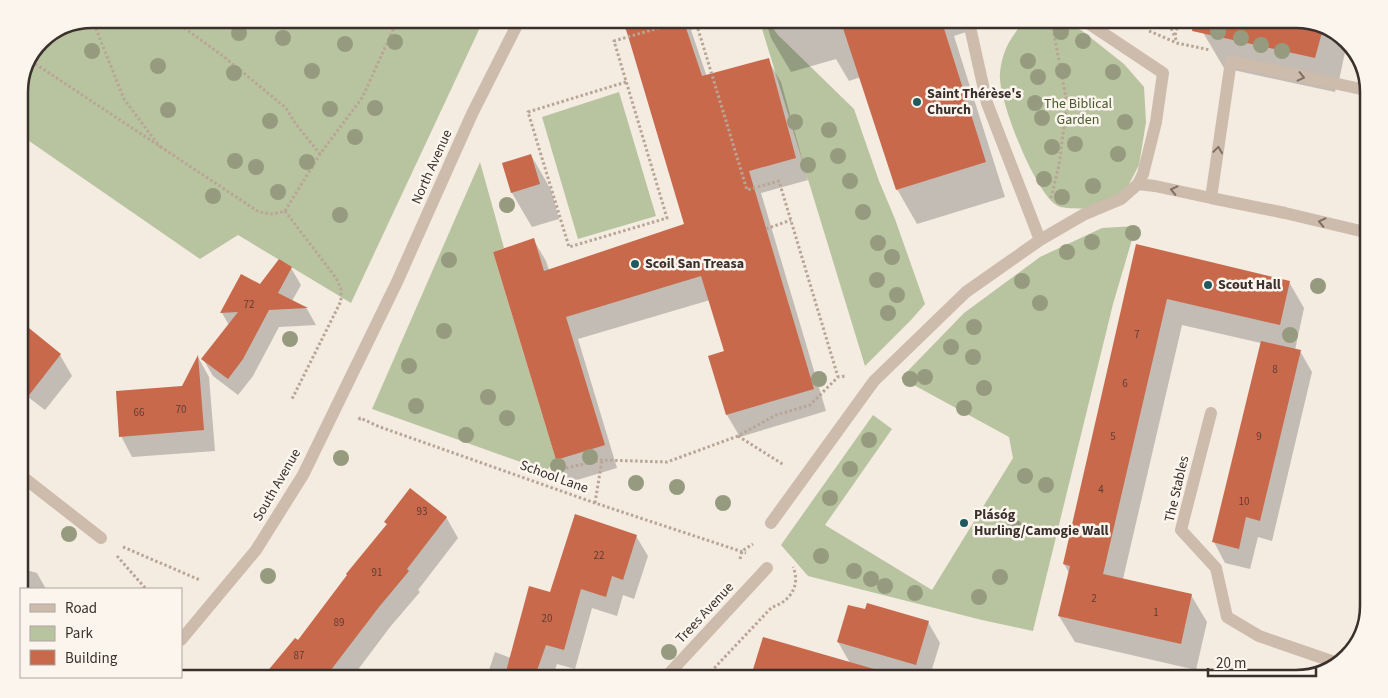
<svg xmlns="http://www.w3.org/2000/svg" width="1388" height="698" font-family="'Source Sans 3',sans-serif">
	<rect width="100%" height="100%" fill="#f4ebe1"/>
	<!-- green -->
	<path fill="#b8c4a0" d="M92 19H484L351 303 238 235 200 259 19 134V87L40 40Z
		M759 19H766L778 35 854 109 879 181 895 219 925 304 912 319 865 366Z
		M1025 19H1053L1081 30 1124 64 1144 87 1146 122 1139 165 1127 188 1100 209C1089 208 1068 210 1058 206 1036 196 997 97 1000 73 1003 47 1011 39 1025 19Z
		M619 92 656 216 578 239 542 117Z
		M480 162 504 248 493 252 556 460 546 471 372 409Z
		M1136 226 1113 304 1033 631 982 620 808 576 781 545 873 415 892 429 825 525 932 590 1013 458 1009 437 901 378 964 313 1040 257 1102 228Z"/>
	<!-- shadow -->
	<path fill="#0003" d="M620 19H727L691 30 707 77 768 60 781 82 808 180 761 193 826 411 740 437 727 415 709 356 725 352 710 300 578 339 617 468 570 482 557 459 533 239 546 261 549 270 685 225 631 41Z
		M765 19H975L978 28 954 36 1005 197 917 224 897 189 861 77 849 81 836 59 791 72 771 38Z
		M1195 19H1296L1328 26 1347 43 1338 85 1337 84 1335 92 1224 68Z
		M531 155 551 190 559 219 532 227 512 193Z
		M1137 246 1289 282 1304 308 1295 350 1300 351 1312 372 1272 541 1258 537 1250 569 1225 563 1214 542 1261 343 1182 325 1123 579 1191 595 1207 622 1196 670 1075 642 1059 616 1069 573 1064 564Z
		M291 268 301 285 292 301 307 309 316 325 279 327 253 376 238 395 213 376 203 359 229 325 222 313 260 285Z
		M19 322 60 355 72 376 45 410 19 390Z
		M198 357 209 377 215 451 132 457 121 436 183 387Z
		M446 517 458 538 418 590 420 592 390 627 351 679H263L295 640 298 642 388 526 386 522Z
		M636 536 648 556 634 599 623 595 617 616 592 608 575 669 557 664 552 679H486L495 652 511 658 551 594Z
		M19 568 37 573 46 589H21V618L19 611Z
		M928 622 940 643 929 679H907L850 663 838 642Z
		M764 638 835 659 847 679H752Z"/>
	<!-- building -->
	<path fill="#c8694b" d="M623 19H683L702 76 769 58 796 158 749 171 814 389 726 415 708 356 724 351 701 276 566 317 605 445 556 460 493 252 534 238 544 271 684 224Z
		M840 19H941L986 162 896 190Z
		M1194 19H1296L1324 25 1315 58 1192 31Z
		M531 154 540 184 511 193 502 163Z
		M1136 244 1290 281 1280 325 1167 299 1103 574 1192 594 1181 644 1058 616 1070 566 1063 564Z
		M279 259 292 267 278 293 308 308 269 310 243 359 228 379 201 359 238 312 220 313 241 274 260 284Z
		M19 320 61 354 19 408Z
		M1261 341 1301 350 1260 521 1246 517 1239 549 1212 542Z
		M198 355 204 430 119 437 116 391 182 386Z
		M410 488 447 517 407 569 409 571 379 607 324 679H261L295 638 298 640 347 575 346 574 387 524 384 522Z
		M575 514 637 535 623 580 612 576 606 597 581 589 564 650 546 645 534 679H504L529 586 550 592Z
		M867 603 929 621 916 665 837 642 848 605 865 609Z
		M763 637 881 671 880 679H750Z"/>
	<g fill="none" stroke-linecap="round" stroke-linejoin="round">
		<!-- path -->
		<path stroke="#b9a596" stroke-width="3" stroke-dasharray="2.5 2.5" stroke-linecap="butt" d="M92 19 124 99 160 147
			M172 19 223 56 286 108 295 123 320 154
			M695 19 747 190 779 181 838 377
			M1174 19 1171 28 1177 42
			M1325 29 1326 26
			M1149 31 1177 43 1210 50
			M1175 35 1180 19
			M31 61 259 212 273 214 285 211 320 154 362 98 398 19
			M626 82 528 112 569 247 667 218 614 41 689 19
			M1051 198 1059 165 1067 103 1051 19
			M285 211 336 278 341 289V301L292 399
			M766 229 791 220
			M359 420 360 418 380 427 595 503 746 553
			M738 436 784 465
			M566 468 602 460 667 462 738 436 776 415 810 405 838 377 847 376
			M595 503 602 460
			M123 547 200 580
			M117 556 146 589
			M740 559 742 551 753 544
			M704 679 772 607C790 602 801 585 793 567"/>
		<!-- service -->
		<path stroke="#cdbbac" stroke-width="12" d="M980 19 970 27 987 103 1040 240
			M1369 93 1361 89 1231 61 1211 198 1285 213 1369 233
			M1138 184 1155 186 1211 198
			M771 523 874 381 966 292 1040 240 1083 215 1121 199 1138 184 1143 174 1156 122 1163 73 1082 19"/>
		<!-- minor -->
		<path stroke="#cdbbac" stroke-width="12" d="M1211 413 1181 530 1216 568 1227 617 1259 636 1340 664
			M19 474 101 538
			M181 640 256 550 303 475 397 282 472 114 520 19
			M144 679 146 677
			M664 679 767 568"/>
	</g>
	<!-- trees -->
	<g fill="#969b7f">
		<circle cx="1061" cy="32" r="8"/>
		<circle cx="1218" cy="32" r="8"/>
		<circle cx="239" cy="33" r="8"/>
		<circle cx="283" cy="38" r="8"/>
		<circle cx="1241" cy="38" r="8"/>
		<circle cx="1083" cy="41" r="8"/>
		<circle cx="395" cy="42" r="8"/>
		<circle cx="345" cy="44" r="8"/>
		<circle cx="1261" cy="45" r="8"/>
		<circle cx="92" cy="51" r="8"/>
		<circle cx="1282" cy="51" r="8"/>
		<circle cx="1028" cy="61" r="8"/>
		<circle cx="158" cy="66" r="8"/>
		<circle cx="312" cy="71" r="8"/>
		<circle cx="1063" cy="71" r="8"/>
		<circle cx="1113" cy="72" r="8"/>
		<circle cx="234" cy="73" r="8"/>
		<circle cx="1038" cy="77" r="8"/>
		<circle cx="1035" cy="103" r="8"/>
		<circle cx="375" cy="108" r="8"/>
		<circle cx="330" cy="109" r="8"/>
		<circle cx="168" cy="110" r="8"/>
		<circle cx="1042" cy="118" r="8"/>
		<circle cx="270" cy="121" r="8"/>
		<circle cx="795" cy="122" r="8"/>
		<circle cx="1125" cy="122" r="8"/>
		<circle cx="829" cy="130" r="8"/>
		<circle cx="355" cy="137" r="8"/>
		<circle cx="1075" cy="144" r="8"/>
		<circle cx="1052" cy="147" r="8"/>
		<circle cx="1118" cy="154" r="8"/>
		<circle cx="838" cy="156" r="8"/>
		<circle cx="235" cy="161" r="8"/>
		<circle cx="307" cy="162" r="8"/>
		<circle cx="808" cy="165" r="8"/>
		<circle cx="256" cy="167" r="8"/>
		<circle cx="1044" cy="179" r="8"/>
		<circle cx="850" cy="181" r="8"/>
		<circle cx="1093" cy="186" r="8"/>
		<circle cx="278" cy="192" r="8"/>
		<circle cx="213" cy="196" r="8"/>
		<circle cx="1062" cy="197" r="8"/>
		<circle cx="507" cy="205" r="8"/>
		<circle cx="863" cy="212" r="8"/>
		<circle cx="340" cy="215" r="8"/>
		<circle cx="1133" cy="233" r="8"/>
		<circle cx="1092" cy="242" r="8"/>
		<circle cx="878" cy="243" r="8"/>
		<circle cx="1067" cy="252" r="8"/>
		<circle cx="892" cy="257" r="8"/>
		<circle cx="449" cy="260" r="8"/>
		<circle cx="877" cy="280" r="8"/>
		<circle cx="1022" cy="281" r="8"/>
		<circle cx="1318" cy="286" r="8"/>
		<circle cx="897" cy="295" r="8"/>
		<circle cx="1040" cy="303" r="8"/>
		<circle cx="888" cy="313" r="8"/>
		<circle cx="974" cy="327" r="8"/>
		<circle cx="444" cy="331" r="8"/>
		<circle cx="1290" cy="335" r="8"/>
		<circle cx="290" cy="339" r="8"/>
		<circle cx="951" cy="347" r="8"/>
		<circle cx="973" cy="357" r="8"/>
		<circle cx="409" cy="366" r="8"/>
		<circle cx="925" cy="377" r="8"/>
		<circle cx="819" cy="379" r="8"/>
		<circle cx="910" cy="379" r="8"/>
		<circle cx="984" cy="388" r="8"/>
		<circle cx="488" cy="397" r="8"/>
		<circle cx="416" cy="406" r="8"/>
		<circle cx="964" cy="408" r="8"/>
		<circle cx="507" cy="418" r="8"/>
		<circle cx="466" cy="435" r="8"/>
		<circle cx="869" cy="440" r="8"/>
		<circle cx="590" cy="457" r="8"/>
		<circle cx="341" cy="458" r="8"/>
		<circle cx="558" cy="466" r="8"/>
		<circle cx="850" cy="469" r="8"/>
		<circle cx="1025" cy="476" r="8"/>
		<circle cx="636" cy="483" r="8"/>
		<circle cx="1046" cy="485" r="8"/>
		<circle cx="677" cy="487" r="8"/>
		<circle cx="830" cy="498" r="8"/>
		<circle cx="723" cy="503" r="8"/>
		<circle cx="1015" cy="528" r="8"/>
		<circle cx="69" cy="534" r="8"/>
		<circle cx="821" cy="556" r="8"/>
		<circle cx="854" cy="571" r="8"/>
		<circle cx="268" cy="576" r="8"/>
		<circle cx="1000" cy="577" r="8"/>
		<circle cx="871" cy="579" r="8"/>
		<circle cx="885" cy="586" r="8"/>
		<circle cx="915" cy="593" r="8"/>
		<circle cx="979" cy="597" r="8"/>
		<circle cx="669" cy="652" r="8"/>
	</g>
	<!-- one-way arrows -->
	<defs><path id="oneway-chevron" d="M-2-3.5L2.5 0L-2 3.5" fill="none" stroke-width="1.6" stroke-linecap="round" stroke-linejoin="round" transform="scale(1.25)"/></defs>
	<g stroke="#7d6f65">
		<use href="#oneway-chevron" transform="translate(1301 77) rotate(13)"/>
		<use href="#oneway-chevron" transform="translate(1218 150) rotate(-82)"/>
		<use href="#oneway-chevron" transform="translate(1174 190) rotate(-167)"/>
		<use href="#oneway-chevron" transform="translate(1322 222) rotate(-167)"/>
	</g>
	<!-- markers -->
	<g fill="#1f5a5e" stroke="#fbf5ee" stroke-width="2">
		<circle cx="917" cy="102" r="5"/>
		<circle cx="635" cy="264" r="5"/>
		<circle cx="1208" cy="285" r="5"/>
		<circle cx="964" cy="523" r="5"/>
	</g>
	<g text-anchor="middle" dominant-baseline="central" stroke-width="5" stroke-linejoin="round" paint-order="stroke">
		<!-- number labels -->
		<g font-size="11" fill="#5e3e33">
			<text x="249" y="304">72</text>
			<text x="1137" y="334">7</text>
			<text x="1275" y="369">8</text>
			<text x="1125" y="383">6</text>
			<text x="181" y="409">70</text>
			<text x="139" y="412">66</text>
			<text x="1113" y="436">5</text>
			<text x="1259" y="436">9</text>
			<text x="1101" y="489">4</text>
			<text x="1244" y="501">10</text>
			<text x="422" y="511">93</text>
			<text x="599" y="555">22</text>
			<text x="377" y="572">91</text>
			<text x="1094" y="598">2</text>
			<text x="1156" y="612">1</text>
			<text x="547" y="618">20</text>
			<text x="339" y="622">89</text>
			<text x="299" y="655">87</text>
		</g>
		<!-- poi labels -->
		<g font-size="14" font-weight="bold" fill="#3b302b" stroke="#fbf5ee" text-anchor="start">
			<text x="927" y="94">Saint Thérèse's<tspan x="927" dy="16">Church</tspan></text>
			<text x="645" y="264">Scoil San Treasa</text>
			<text x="1218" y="285">Scout Hall</text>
			<text x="974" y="515">Plásóg<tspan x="974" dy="16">Hurling/Camogie Wall</tspan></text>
		</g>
		<!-- park labels -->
		<g font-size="14" fill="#4a5a2e" stroke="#fbf5ee">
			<text x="1078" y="104">The Biblical<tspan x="1078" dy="16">Garden</tspan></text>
		</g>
		<!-- street labels -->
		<g font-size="14" fill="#3b302b" stroke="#fbf5ee">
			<text transform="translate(432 167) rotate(-66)">North Avenue</text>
			<text transform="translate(554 477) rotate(20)">School Lane</text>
			<text transform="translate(277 485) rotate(-60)">South Avenue</text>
			<text transform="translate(1177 489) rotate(-77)">The Stables</text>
			<text transform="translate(705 613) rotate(-47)">Trees Avenue</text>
		</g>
	</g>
	<!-- crop -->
	<path d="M0 0H1388V698H0ZM92 28H1296A64 64 0 0 1 1360 92V606A64 64 0 0 1 1296 670H92A64 64 0 0 1 28 606V92A64 64 0 0 1 92 28Z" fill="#fbf5ee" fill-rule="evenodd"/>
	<path fill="none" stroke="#3b302b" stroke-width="2.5" d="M92 28H1296A64 64 0 0 1 1360 92V606A64 64 0 0 1 1296 670H92A64 64 0 0 1 28 606V92A64 64 0 0 1 92 28Z"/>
	<!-- legend -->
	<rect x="20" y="588" width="162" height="90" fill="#fbf5ee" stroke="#aea6a0"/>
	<rect x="30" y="604" width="25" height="8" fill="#cdbbac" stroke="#aea6a0"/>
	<text x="65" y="613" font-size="15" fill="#3b302b">Road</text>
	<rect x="30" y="626" width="25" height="15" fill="#b8c4a0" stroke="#aea6a0"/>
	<text x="65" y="638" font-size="15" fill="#3b302b">Park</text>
	<rect x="30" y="650" width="25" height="15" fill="#c8694b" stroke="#aea6a0"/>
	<text x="65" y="663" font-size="15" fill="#3b302b">Building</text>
	<!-- scale -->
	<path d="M1208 668v8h108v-8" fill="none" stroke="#3b302b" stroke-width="2.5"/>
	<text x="1216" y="668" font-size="15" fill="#3b302b" stroke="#fbf5ee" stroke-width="4" paint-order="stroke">20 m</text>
</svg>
